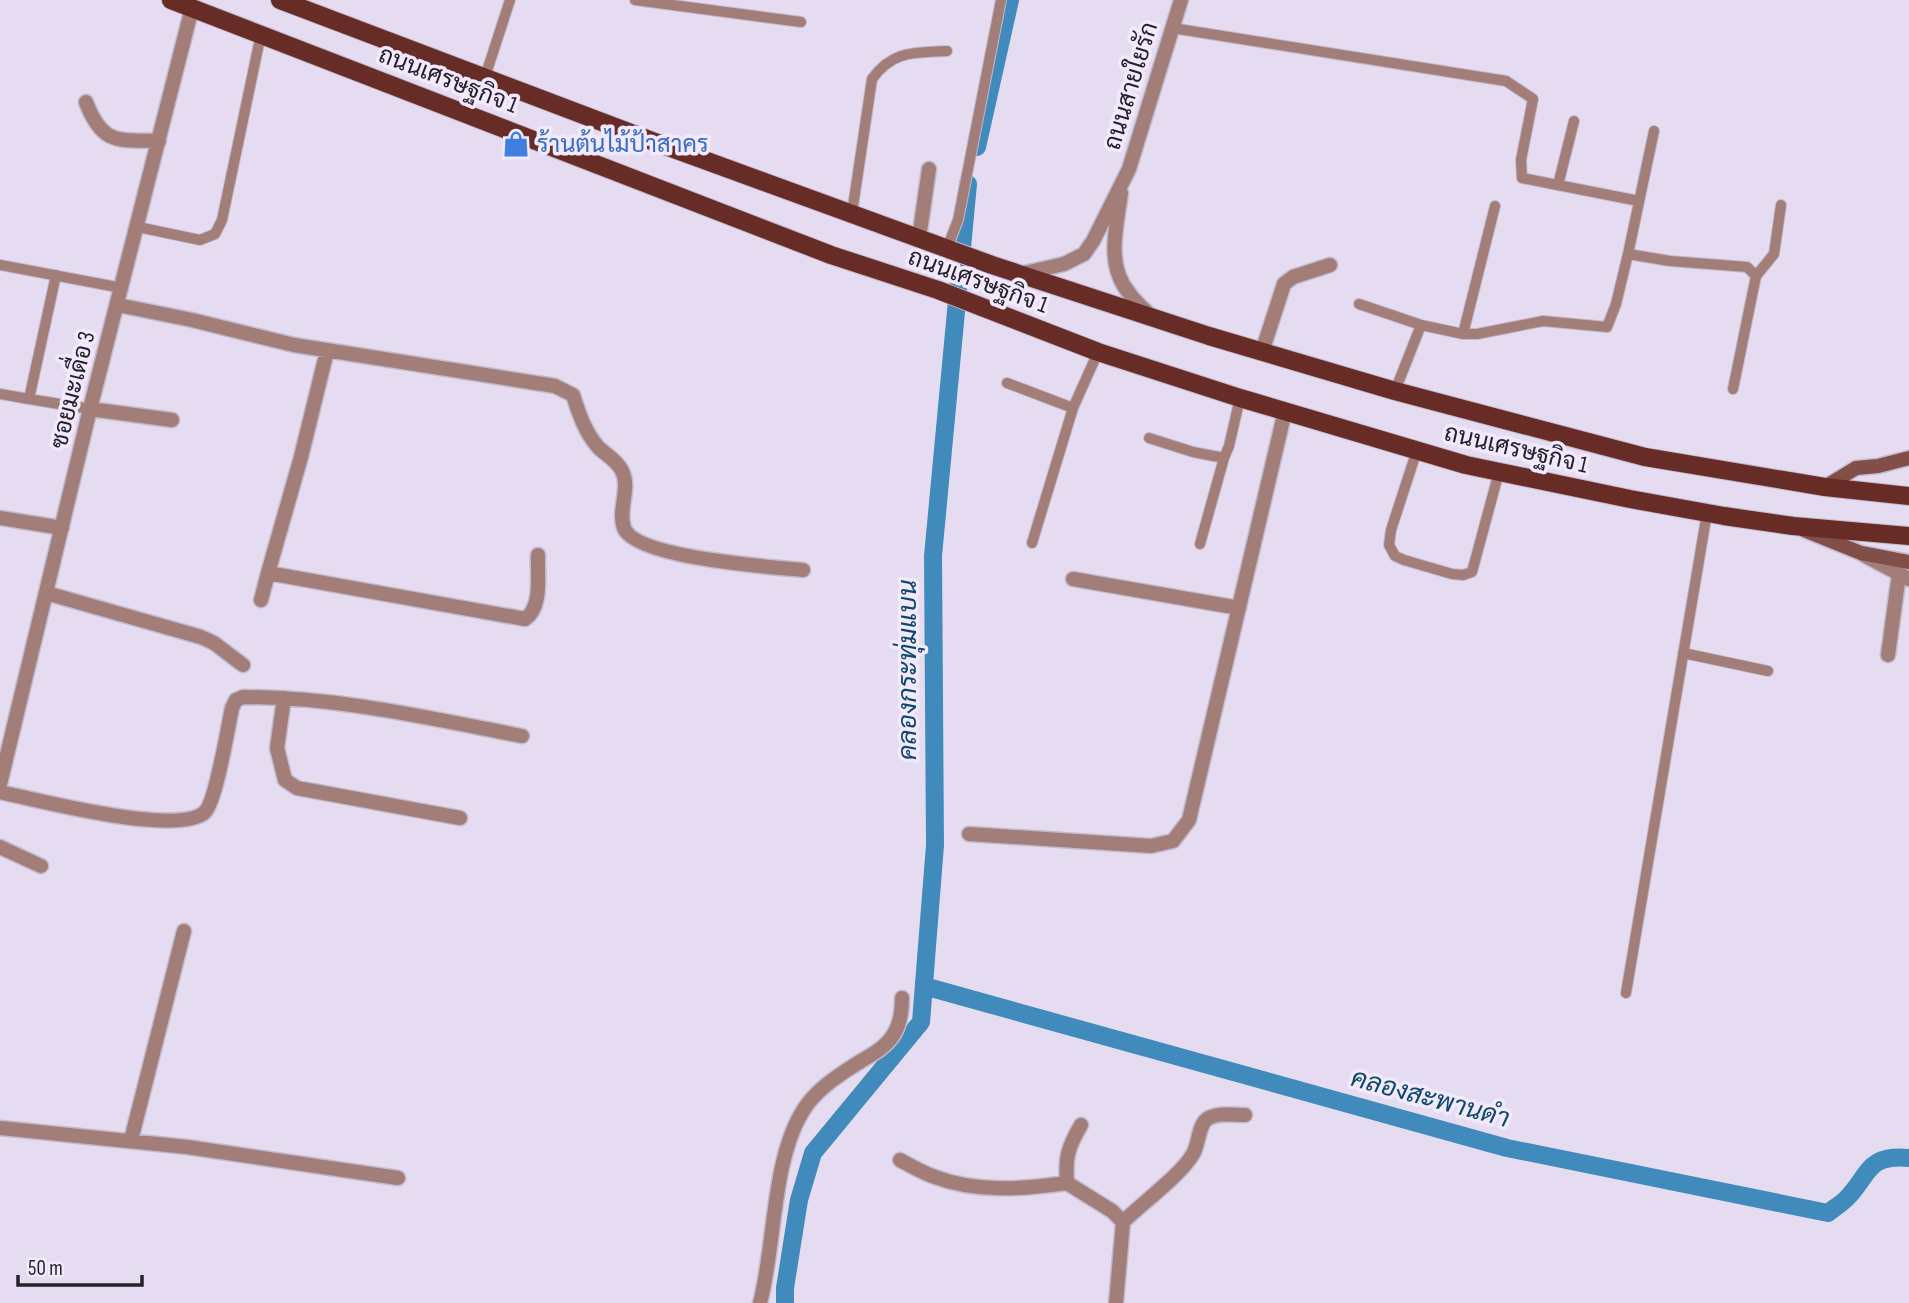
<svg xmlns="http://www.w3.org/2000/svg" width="1909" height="1303" font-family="'Sofia Sans Condensed',Sarabun,sans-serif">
	<rect width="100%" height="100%" fill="#e5dcf1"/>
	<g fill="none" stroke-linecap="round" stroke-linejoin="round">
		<!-- canal -->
		<path stroke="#408bbb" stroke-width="18" d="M977 147 1010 0
			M924 986 1507 1148 1828 1213C1834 1208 1841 1204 1846 1199 1870 1175 1866 1154 1909 1158
			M785 1303V1288L799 1200 813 1153 921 1022 935 845 933 556 968 184"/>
		<!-- service casing -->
		<g stroke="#c2bacd" stroke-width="12">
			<path id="service" d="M635 0 801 22
				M1172 28 1506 81 1533 99 1521 160 1522 178 1639 201
				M485 77 510 0
				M1558 185 1574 121
				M852 213 872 79C893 50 914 53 947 51
				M138 227 200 240 215 234 222 220 261 34
				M947 248 958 220 1001 0
				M1628 254 1654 131
				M0 265 122 288
				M1756 276 1774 254 1781 205
				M1359 304 1421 325
				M1463 334 1495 206
				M1007 383 1073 408
				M1395 391 1421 325 1463 334H1477L1543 321 1607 327 1616 304 1628 254 1670 261 1747 267 1756 276 1733 389
				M0 394 29 399 56 275
				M29 399 90 409
				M1149 438 1193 452 1224 458 1229 446 1240 398
				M1417 450 1391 530 1389 545 1395 556 1404 560 1452 574 1463 575 1472 572 1499 472
				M1032 543 1073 408 1098 352
				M1200 544 1224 458
				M1683 653 1768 671
				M1626 993 1707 513"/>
		</g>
		<!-- minor casing -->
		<g stroke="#c2bacd" stroke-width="17">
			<path id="minor" d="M86 102C102 145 118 140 159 141
				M919 238 929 169
				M118 305 192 320 294 345 555 386 573 395C579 414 585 432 598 447 606 455 615 459 621 469 632 488 617 509 624 528 636 558 771 567 803 570
				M327 351 301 457 268 573 525 619C543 607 537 574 538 555
				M1262 352 1284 284 1293 277 1330 265
				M90 409 172 420
				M0 518 62 528
				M1073 579 1239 608
				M46 593 201 637 214 643 243 665
				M261 600 268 573
				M1888 655 1899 574
				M284 698 277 748 285 780 297 788 460 818
				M0 784 90 409 192 8
				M0 792C37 800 179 837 205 812 216 801 228 727 232 708L236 700 243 697C338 697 429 718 522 736
				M969 834 1151 846 1173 841 1189 820 1285 411
				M0 847 41 866
				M1081 1125C1068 1147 1065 1158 1067 1183L1112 1211 1123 1222
				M0 1128 187 1147 398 1178
				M131 1140 184 931
				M900 1160C911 1166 923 1173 935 1177 977 1193 1024 1189 1067 1183
				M760 1303C775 1247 772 1164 801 1114 814 1090 839 1075 861 1061 873 1054 886 1047 894 1034 900 1024 902 1009 902 998
				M1116 1303 1123 1222C1142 1203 1180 1176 1193 1154 1199 1144 1198 1126 1207 1119 1217 1112 1233 1115 1245 1115"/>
		</g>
		<!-- tertiary casing -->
		<g stroke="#c2bacd" stroke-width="17">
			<path id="tertiary" d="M1121 193C1117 226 1105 264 1129 293 1135 302 1144 309 1152 317
				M1020 274 1064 264 1084 254 1093 241 1129 169 1181 0
				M1864 555 1909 579"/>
		</g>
		<!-- secondary casing -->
		<g stroke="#c2bacd" stroke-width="17">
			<path id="secondary" d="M1825 487 1856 468 1878 466 1909 458
				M1804 530 1861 553 1909 562"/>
		</g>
		<!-- primary casing -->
		<g stroke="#c2bacd" stroke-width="20">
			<path id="primary" d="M171 0 831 255 938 290 1098 352 1240 398 1466 465 1630 499 1724 516 1793 526 1909 536
				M280 0 652 141 992 265 1209 336 1395 391 1645 457 1825 487 1909 496"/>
		</g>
		<!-- service -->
		<use href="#service" stroke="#a37e79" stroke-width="10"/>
		<!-- minor -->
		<use href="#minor" stroke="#a37e79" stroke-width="14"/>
		<!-- tertiary -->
		<use href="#tertiary" stroke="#a37e79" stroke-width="14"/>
		<!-- secondary -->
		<use href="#secondary" stroke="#824e48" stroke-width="14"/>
		<!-- primary -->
		<use href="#primary" stroke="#682c26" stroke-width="18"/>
	</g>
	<!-- icons -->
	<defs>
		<g id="shop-bare" transform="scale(2.1)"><path d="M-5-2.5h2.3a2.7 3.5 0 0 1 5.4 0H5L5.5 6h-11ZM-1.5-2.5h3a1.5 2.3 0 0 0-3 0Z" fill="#3f7fe0" stroke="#f2e9fe" stroke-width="2.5" paint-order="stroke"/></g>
	</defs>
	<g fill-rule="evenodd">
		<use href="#shop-bare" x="516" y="144"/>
	</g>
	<g text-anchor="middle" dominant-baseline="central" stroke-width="7" stroke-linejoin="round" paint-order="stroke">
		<!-- street labels -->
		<g font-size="24" fill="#242128" stroke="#f2e9fe">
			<text transform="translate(448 80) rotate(21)">ถนนเศรษฐกิจ 1</text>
			<text transform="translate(1131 86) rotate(-73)">ถนนสายใยรัก</text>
			<text transform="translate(978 281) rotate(20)">ถนนเศรษฐกิจ 1</text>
			<text transform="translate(73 390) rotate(-76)">ซอยมะเดื่อ 3</text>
			<text transform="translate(1516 449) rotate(13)">ถนนเศรษฐกิจ 1</text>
		</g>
		<!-- shop labels -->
		<g font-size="24" fill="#366cbe" stroke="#f2e9fe" text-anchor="start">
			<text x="537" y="144">ร้านต้นไม้ป้าสาคร</text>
		</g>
		<!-- water labels -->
		<g font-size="26" font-style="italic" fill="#0c4969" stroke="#f2e9fe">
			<text transform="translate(908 670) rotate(-90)">คลองกระทุ่มแบน</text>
			<text transform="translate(1430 1099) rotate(15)">คลองสะพานดำ</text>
		</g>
	</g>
	<!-- scale -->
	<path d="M18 1275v10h124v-10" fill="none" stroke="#242128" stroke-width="3.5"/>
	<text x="28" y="1275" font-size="21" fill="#242128" stroke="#f2e9fe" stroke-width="5" paint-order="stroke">50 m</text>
</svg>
